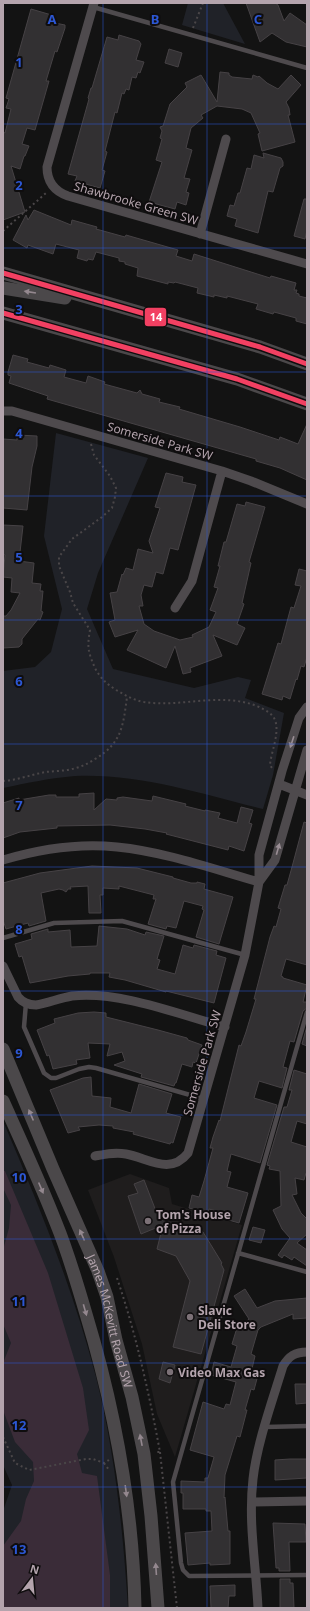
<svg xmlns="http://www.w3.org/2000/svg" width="310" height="1611" font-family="'Noto Sans',sans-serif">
	<rect width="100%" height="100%" fill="#131313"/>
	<!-- built -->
	<path fill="#1f1d1d" d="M130 1174 169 1188 172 1204 242 1225 175 1457 157 1414 142 1344 114 1257 88 1190Z"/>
	<!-- green -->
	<path fill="#202228" d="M188 3H223L245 44 182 25Z
		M56 433 148 458 98 573 87 609 113 669 194 688 238 677 251 680 245 698 284 713 273 775 263 809C202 794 138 773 75 776 50 778 27 783 3 788V671L35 667 51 652 62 609 44 536Z
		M3 1121C39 1205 73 1289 96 1377 115 1453 123 1530 128 1608H3V1511L12 1485 3 1465Z"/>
	<!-- water -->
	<path fill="#3a2c38" d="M3 1171H5L48 1273 83 1388 89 1430 77 1454 82 1473 97 1476 110 1575V1608H3V1546L21 1521 26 1499 34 1481 33 1462 15 1442 3 1410V1363L11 1343 3 1324V1250L9 1228 11 1205 3 1188Z"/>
	<!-- building -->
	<path fill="#323032" stroke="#464245" d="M246 3H275L278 5 284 21 290 13 307 25V47L286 42 272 33 260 42Z
		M31 9 55 16 54 20H56L55 23 65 25V28L57 52 55 51 46 81H49L35 130 27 128 22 144 29 146 25 156H24L20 169 11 166 25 212 3 220V132L5 133 11 109 6 108 9 99 6 98Z
		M119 35 139 41 141 44 136 60 144 62 140 73 138 72 136 78 132 77 129 90 126 89 124 94 122 93 117 113 115 112 105 151 107 152 102 170 105 171 100 188 75 181 77 176 68 174 89 99 88 98 91 88H92L107 37 118 40Z
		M169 49 182 53 178 67 165 63Z
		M220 72 229 73V75L232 77 252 79 253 75 258 77 259 76 267 83 278 89 291 75 301 85 286 102 289 108 290 115H288L295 142 262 151 258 134 260 133 251 113 242 109 217 106 201 115 203 118 191 128 186 148 192 150 184 178 190 179 186 192 189 193 186 205 177 202 175 209 149 202 162 162 156 160 162 139 160 138 162 131 160 127 163 126 170 104 187 87 185 83 201 75 217 102Z
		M263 153 281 158 283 162V166L280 168 273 192 268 191 258 233 235 226 237 219 227 216 230 205 234 206 238 193H240L247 168 251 169 254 155 264 158Z
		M304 199H307V230L305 239 294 236Z
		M34 210 71 225 72 220 97 227 96 229 125 237 126 235 178 250 176 256 192 261 194 254 270 278 271 276 296 283 294 290H297L296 293 299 294V296L307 298V324L296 321V318L274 312 273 314 256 309 258 304 227 296V298L214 295V297L197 293 198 288 175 282 174 283 168 282V284L137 276 138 268 125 264V262L119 261V258L96 252 93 260 88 259 87 261 77 258 79 250 56 244 53 254 28 245 27 248 13 240 26 215 28 220Z
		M13 355 28 359 27 362 49 368 50 365 66 370 64 377 86 383 88 376 105 382 104 384 137 393 140 390 142 394 160 399 159 402 180 407 179 409 240 427 279 440 280 437 298 444 307 424V480L280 468 256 461V459L47 399 48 396 9 383 11 376 8 375V372Z
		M17 435 37 436V446L32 467 27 510 3 508V439L17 440Z
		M166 473 183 477 182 482 196 485 178 550 170 548 163 574 156 572 152 587 144 585 141 595 143 606H139L144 624 154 631 180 640 193 637 192 635 209 627 216 612 210 610 218 588 214 587 220 566H218L224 542H226L237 504 245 506 246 502 265 507 249 562 251 563 242 603 244 604 237 624 245 628 237 645 213 635 222 656 190 668 191 672 183 674 175 646 166 668 127 650 138 630 115 637 109 622 115 620 110 593 117 592 122 574 123 575 126 568 133 570 138 549 153 553 149 541 160 508 155 507Z
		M3 525 23 526 19 561 34 563 32 583 41 584 40 591H43L41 611 43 612 40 620 38 619 22 639V644L19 647 3 648V616H6L11 610 20 593 11 592 12 578 3 577 5 555 3 554Z
		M299 569 307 571V657L304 667 301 666 297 680 296 679 290 699 283 696 282 700 262 694 278 643 281 644 291 607 294 608 301 586 295 585Z
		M94 793V810L106 799 117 800V798L123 797 152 801 153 796 186 804 185 806 205 811V810L220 813 218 818 237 823 241 807 253 810 249 823 252 824 244 851 229 846 228 850 166 834 167 833 145 829 110 825 57 826V828L20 832 3 838V803L19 798V800L49 795H56V797H79V794Z
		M304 822 307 823V965L286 959 281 976 283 977V978L307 985 303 1002H307V1008L303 1011 294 1042 290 1041 283 1067 287 1068 282 1088 259 1081 254 1098 277 1105 260 1163 231 1154 227 1171 231 1172 227 1187 248 1193 239 1223 225 1219 227 1214 209 1209 208 1213 189 1208 192 1195 199 1197 204 1181 213 1148H210L213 1137 219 1120 220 1121 239 1045 241 1046 246 1032 256 999H254L270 937 274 926 276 927 281 909 278 908 285 885H287L292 867Z
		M92 866 137 868 173 877V878L191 883H197V882L205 884 204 889 233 897 219 944 196 937 204 910 202 909 203 906 184 901 176 928 167 926 166 929 148 924 156 899H153L154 895 119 886V889L103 888V895H100L101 913H89L88 886 70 887 71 889H68L66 892 63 890 59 889 41 893 46 921 29 926 28 923 6 929 3 920V883L40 873Z
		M99 926 127 929 145 935 146 932 164 936 157 959 160 960 157 969 175 974 183 945 193 948 194 945 217 951 216 955 226 958 214 1003 166 991V992L125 980 109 977 110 973H90V974L68 976 30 983 22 956 19 957 15 944 32 939 31 934 48 929V932L70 930 71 947 97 946Z
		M94 1012 106 1013V1017L158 1030 187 1038 188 1040 202 1045 196 1063 193 1062 192 1067 182 1064 176 1083H175L174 1086 141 1077 142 1074 114 1065 125 1061 122 1052 107 1056 110 1044 88 1043 90 1058 76 1060 77 1064 53 1069 49 1055 47 1056 37 1030 55 1023 54 1019 78 1013Z
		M307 1026V1046L302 1044Z
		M294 1070 307 1074V1124L297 1121 291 1142 307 1147V1174L306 1173 304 1180 295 1178 297 1194 292 1195 301 1213 307 1219V1234L297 1243 307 1250V1266L294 1257 292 1260 284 1255 282 1258 278 1255 290 1238 282 1229 273 1210 281 1206 280 1171 269 1169 270 1166 267 1165 284 1107H287L292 1090H289Z
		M91 1077 92 1096 111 1098 110 1107 131 1113 139 1084 172 1094 166 1113 181 1117 173 1143 171 1142 170 1144 133 1134 134 1132 113 1128V1126L99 1125 78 1127 80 1130 68 1133 50 1090 83 1078Z
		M144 1180 159 1219 203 1232 222 1263 221 1264 224 1270 201 1354 173 1347 190 1281 176 1256 157 1249 163 1225 141 1234 128 1196 138 1193 134 1184Z
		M253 1227 265 1230 261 1243 249 1240Z
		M245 1289 257 1308 275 1301 307 1298V1318L293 1319V1314L261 1327 258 1330 251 1354 255 1356 251 1373 258 1375 254 1390 251 1389 245 1410H247L240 1437 237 1436 225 1475 224 1498 225 1497 228 1531H230V1564L210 1565V1563L188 1565 185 1533 212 1531 211 1511H206V1509H183V1493H181V1481L205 1482V1478H208L214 1457 190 1450 203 1402 224 1409 226 1404 230 1405 236 1382 211 1375 214 1362 231 1367 237 1346 232 1344 236 1331 249 1319 234 1296Z
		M163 1362 175 1365 170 1383 159 1379Z
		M295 1384H307V1403L296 1404Z
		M290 1459H307V1478L275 1480V1460Z
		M273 1523 305 1524 306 1542H289L290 1571H279V1568H276Z
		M280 1579H290V1583H293L294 1608H280Z
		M235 1585V1596H229L228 1608H211L210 1586Z"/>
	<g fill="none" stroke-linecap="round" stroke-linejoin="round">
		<!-- path -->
		<path stroke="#4a4648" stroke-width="2" stroke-dasharray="2 3" stroke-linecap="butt" d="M193 28 203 3
			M3 231 46 193
			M91 444 94 455 110 476 116 488 115 497 112 508 102 517 72 539 59 557V566L70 592 73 603 90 630C87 647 88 652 95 668 100 678 107 684 116 690 125 695 133 700 144 702 180 708 223 691 259 707 265 710 272 713 275 720 280 733 271 752 270 765L272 768
			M3 781C17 780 31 775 45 772 55 771 66 771 76 768 83 766 89 763 95 759 122 743 123 726 127 697
			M117 1278C136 1334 149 1393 160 1452H156
			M3 1338V1348
			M3 1437 15 1463 29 1470 86 1459H93L104 1463 109 1460
			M160 1452 177 1608
			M104 1463 109 1470"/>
		<!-- lane -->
		<path stroke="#4e4a4d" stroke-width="4.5" d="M93 7 307 68
			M3 938 54 923 122 921 245 955
			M26 1003 24 1027 44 1073 51 1078H56L79 1069 89 1067 96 1068 204 1099
			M307 1012 173 1482 181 1563 183 1570 189 1576 307 1575
			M238 1253 307 1272
			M265 1427 307 1426"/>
		<!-- street -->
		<path stroke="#4e4a4d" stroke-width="9" d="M94 3 47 167C47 182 54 191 68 196L307 264
			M200 234 226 139
			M3 411H12L222 471 251 481 307 504
			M175 608 192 581 222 471
			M279 784 307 795
			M3 860C40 849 79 843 117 847 166 852 213 869 259 882
			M259 882 275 860 307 750
			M3 966 18 997C23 1003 29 1005 36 1005 48 1003 60 998 72 996 122 991 177 1014 225 1027
			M95 1156C106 1154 115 1152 126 1154 148 1158 170 1176 188 1153L245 955 259 882V855L282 771 299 718 307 707
			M252 1502 307 1501
			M258 1608C256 1565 248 1522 253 1479 257 1443 272 1402 283 1366 289 1356 295 1352 307 1352"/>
		<!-- secondary -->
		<g stroke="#4b484a" stroke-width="13">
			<path d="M3 273 260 347 307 364"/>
			<path d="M3 288 65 298"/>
			<path d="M3 313 237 379 307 404"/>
			<path id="s1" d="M3 1049 53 1169 98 1271 107 1297 116 1340 132 1397 144 1454 151 1516 158 1608"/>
			<path d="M3 1101C21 1141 40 1182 56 1223 68 1252 77 1283 86 1314 115 1410 133 1508 135 1608"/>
		</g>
		<!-- bus-1 casing -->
		<g stroke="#0f0d0e" stroke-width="8">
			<path id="bus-1" d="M3 273 260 347 307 364
				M3 313 237 379 307 404"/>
		</g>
		<!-- bus-1 -->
		<use href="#bus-1" stroke="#f24062" stroke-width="5"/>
	</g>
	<!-- one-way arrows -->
	<defs><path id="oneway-solid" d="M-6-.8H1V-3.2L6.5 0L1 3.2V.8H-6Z"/></defs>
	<g fill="#94888f">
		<use href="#oneway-solid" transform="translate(30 292) rotate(-171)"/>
		<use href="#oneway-solid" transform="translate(31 1115) rotate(-113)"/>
		<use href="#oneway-solid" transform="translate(41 1188) rotate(67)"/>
		<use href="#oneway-solid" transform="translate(82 1235) rotate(-114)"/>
		<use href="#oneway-solid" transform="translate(85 1310) rotate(74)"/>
		<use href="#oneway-solid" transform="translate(141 1440) rotate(-101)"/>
		<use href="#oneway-solid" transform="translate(126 1491) rotate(82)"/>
		<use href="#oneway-solid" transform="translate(156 1569) rotate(-94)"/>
	</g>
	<g fill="#9a8e95">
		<use href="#oneway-solid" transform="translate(292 742) rotate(108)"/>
		<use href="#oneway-solid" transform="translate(278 849) rotate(-74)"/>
	</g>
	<!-- grid -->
	<path fill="none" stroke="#2c57d4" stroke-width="1" stroke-opacity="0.55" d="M103 3V1608M207 3V1608M3 124H307M3 248H307M3 372H307M3 496H307M3 620H307M3 744H307M3 867H307M3 991H307M3 1115H307M3 1239H307M3 1363H307M3 1487H307"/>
	<!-- markers -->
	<g fill="#7c7177" stroke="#0f0d0e" stroke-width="1.5">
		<circle cx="148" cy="1221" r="4"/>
		<circle cx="190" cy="1317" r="4"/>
		<circle cx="170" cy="1372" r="4"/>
	</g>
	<g text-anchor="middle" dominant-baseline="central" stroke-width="4" stroke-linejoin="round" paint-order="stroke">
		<!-- street labels -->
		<g font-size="12" fill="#b4a4ad" stroke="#0f0d0e">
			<text transform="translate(136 203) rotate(16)">Shawbrooke Green SW</text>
			<text transform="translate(160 441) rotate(16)">Somerside Park SW</text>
			<text transform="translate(202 1063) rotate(-74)">Somerside Park SW</text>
			<text stroke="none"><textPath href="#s1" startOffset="293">James McKevitt Road SW</textPath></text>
		</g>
		<!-- poi labels -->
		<g font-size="12" font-weight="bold" fill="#b4a4ad" stroke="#0f0d0e" text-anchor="start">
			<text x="156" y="1214">Tom's House<tspan x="156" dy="14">of Pizza</tspan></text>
			<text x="198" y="1310">Slavic<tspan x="198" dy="14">Deli Store</tspan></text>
			<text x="178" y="1372">Video Max Gas</text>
		</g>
	</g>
	<g font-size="13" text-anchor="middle" font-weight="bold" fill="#2c57d4" stroke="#0f0d0e" stroke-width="4" stroke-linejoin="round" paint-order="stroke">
		<text x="52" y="24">A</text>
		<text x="155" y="24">B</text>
		<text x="258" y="24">C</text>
		<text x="19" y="67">1</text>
		<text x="19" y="190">2</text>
		<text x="19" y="314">3</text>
		<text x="19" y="438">4</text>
		<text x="19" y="562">5</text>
		<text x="19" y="686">6</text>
		<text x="19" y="810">7</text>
		<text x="19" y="934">8</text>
		<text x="19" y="1058">9</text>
		<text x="19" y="1182">10</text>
		<text x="19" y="1306">11</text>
		<text x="19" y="1430">12</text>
		<text x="19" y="1554">13</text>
	</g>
	<rect stroke="#0f0d0e" stroke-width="1.5" x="144" y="307" width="23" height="20" rx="4" fill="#f24062"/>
	<g font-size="11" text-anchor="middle" font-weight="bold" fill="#fff">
		<text x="156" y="321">14</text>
	</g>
	<!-- border -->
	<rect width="310" height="1611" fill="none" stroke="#b4a4ad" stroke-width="8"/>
	<!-- north arrow -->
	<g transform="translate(32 1579) rotate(16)" stroke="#0f0d0e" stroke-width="3" paint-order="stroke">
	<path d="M0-3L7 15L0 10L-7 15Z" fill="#b4a4ad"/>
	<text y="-6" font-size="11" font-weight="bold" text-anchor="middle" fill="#b4a4ad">N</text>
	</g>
</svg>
